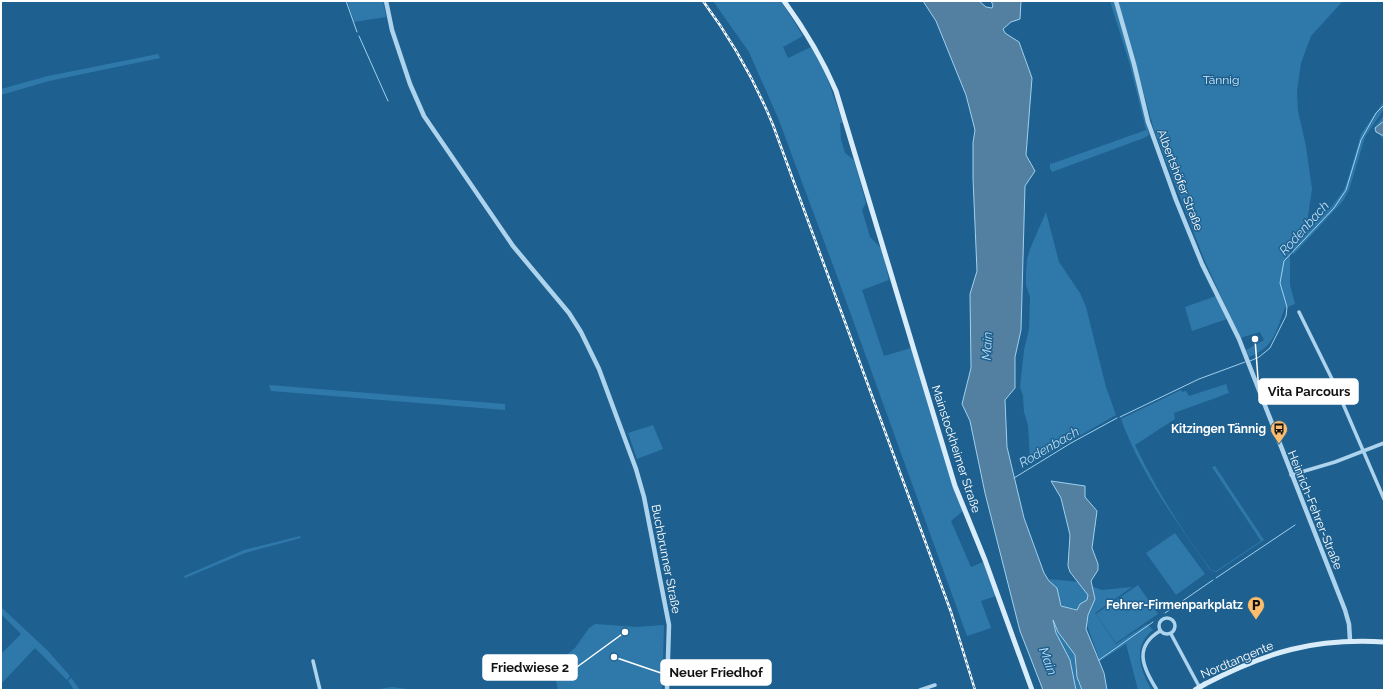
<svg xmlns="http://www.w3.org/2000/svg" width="1385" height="691" font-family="Raleway,sans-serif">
	<rect width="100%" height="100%" fill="#1e608f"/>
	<!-- green -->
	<path fill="#2f79aa" d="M347 1H383L386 17 354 22Z
		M713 1H781L803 36 783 47 788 58 811 47 825 72 843 123H840L841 139 845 153 854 160 866 203 862 210 870 237 882 249 889 280 862 290 884 356 911 348 963 511 951 521 971 567 983 562 996 596 981 601 991 628 967 636 837 276 778 118 749 52Z
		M1110 1H1114L1128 45 1149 135 1144 138 1052 172 1050 168V162L1051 164 1146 130 1130 65Z
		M1118 1H1343L1311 36 1301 63 1297 91 1298 111 1306 146 1312 189 1306 229 1290 243V285L1295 304 1285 308C1275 333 1275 346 1249 357L1246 350 1264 340 1260 332 1240 338 1204 259 1154 130Z
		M158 54 160 58 49 81 1 95V89L48 76Z
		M1384 101V109L1365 137 1349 190 1343 201 1293 255V244L1333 205 1344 190 1349 176 1361 134Z
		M1384 115V140L1374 128Z
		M1046 212 1059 262 1080 293 1086 307 1106 387 1116 415 1034 462 1030 461 1028 425 1024 412 1023 396 1020 387 1024 350 1029 329 1030 297 1026 285V273L1027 259 1030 249Z
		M1216 296 1227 319 1192 331 1185 307Z
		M1226 384 1229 393 1174 413 1175 419 1135 445C1157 491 1181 529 1211 570L1216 571 1261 541 1212 467 1215 466 1264 540 1216 572 1210 570C1177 521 1141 475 1121 419L1181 390 1182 392 1186 391 1189 396Z
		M269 385 505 404V410L271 391Z
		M653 425 663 449 637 459 628 433Z
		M1175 533 1205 574 1176 595 1146 553Z
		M300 536 301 538 245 553 185 578 184 576 244 550Z
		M1049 579 1079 582 1102 590 1132 587 1095 613 1116 644 1147 624 1153 630C1132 646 1140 671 1152 690H1138L1126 644 1100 661 1087 625 1074 608 1063 607Z
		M1138 585 1158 614 1116 643 1096 614Z
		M1 607 48 651 70 676 67 680 1 614Z
		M1053 619 1058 632 1075 655V667L1082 690 1076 689 1070 660 1056 633Z
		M595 624 636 627 664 625 662 690H558L553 666 575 648 589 628Z
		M21 634 35 648 1 684V654Z
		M71 678 72 679 80 690H74L68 681Z
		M392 687 414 690H373Z"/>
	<!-- water -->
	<path fill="#5380a0" stroke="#a0d0ef" d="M923 1H979L986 7 992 8 993 5 991 1H1021L1020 19 1011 22 1003 29 1005 33 1019 42 1032 78 1026 155 1035 171 1025 186 1021 330 1015 357V388L1005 400 1007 447 1024 518 1044 573 1049 581 1057 588 1061 606 1077 610 1080 604 1087 600 1088 595 1070 572 1068 566 1070 535 1061 498 1051 481 1085 486V497L1097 511 1092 548 1098 564V570L1091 581 1095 599 1088 615 1086 629 1104 673 1107 690H1082L1077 677 1075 655 1058 632 1053 620 1056 633 1070 660 1076 690H1043L1020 631 985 493 970 421 962 404 971 368 970 294 977 271 973 178V143L975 130 966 95 936 21Z
		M1384 121V136L1376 132 1375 128Z"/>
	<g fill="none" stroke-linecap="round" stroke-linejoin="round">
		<!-- stream -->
		<path stroke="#a0d0ef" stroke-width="1" d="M346 1 357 32
			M359 36 388 101
			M1250 361 1259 357 1270 348 1286 316 1287 307 1280 283 1284 261 1334 208 1346 190 1361 140 1376 113 1384 105
			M1120 417 1199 379 1245 362
			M1014 478 1071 443 1117 418
			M1216 578 1295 525
			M1165 613 1213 580
			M1099 660 1153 622"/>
		<!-- minor -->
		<path stroke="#add3ed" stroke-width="3.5" d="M1299 312 1334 383 1384 499
			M1291 475 1335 462 1384 443
			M1159 626a8 8 0 1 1 16 0a8 8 0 1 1-16 0Z
			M1171 634 1201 690
			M313 661 320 690
			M920 690 935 685
			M1157 690C1143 668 1133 647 1160 631"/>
		<!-- tertiary -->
		<path stroke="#add3ed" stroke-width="4.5" d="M386 1 392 30 410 84 424 116 513 246 569 313 581 332 599 369 636 469 644 497 669 625 667 690
			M1116 1 1134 64 1148 122 1176 200 1202 264 1239 339 1345 610 1349 624 1350 640"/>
		<!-- secondary -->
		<path stroke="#d9ecfa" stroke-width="5" d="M784 1C805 30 822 58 836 91L955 486 985 560 1032 690
			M1205 684C1267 652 1313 638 1384 642"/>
		<!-- rail casing -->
		<g stroke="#fff" stroke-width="2.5">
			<path id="rail" d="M703 1C732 40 755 81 773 125L951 612 975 690"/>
		</g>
		<!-- rail -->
		<use href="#rail" stroke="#1e608f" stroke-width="1" stroke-dasharray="3" stroke-linecap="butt"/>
		<!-- secondary-bridge -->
		<path stroke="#d9ecfa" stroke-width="5" d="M1195 690 1205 684"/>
	</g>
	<!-- icons -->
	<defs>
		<g id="bus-pin" transform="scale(0.9)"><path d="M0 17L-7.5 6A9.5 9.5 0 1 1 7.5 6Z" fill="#fcbd6c" stroke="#1e608f"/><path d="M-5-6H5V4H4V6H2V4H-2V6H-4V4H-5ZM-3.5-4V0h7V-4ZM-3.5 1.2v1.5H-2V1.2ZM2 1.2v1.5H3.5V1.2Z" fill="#111"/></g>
		<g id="parking-pin" transform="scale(0.9)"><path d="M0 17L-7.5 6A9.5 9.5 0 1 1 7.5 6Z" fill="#fcbd6c" stroke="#1e608f"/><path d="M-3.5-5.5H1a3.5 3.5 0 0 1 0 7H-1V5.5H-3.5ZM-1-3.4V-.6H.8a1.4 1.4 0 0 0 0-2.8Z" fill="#111"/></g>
	</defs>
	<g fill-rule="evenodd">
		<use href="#bus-pin" x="1279" y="429"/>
		<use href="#parking-pin" x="1256" y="605"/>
	</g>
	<g text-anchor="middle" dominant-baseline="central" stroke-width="3" stroke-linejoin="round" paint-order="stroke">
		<!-- park labels -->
		<g font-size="12" fill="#d3eaf9" stroke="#1e608f">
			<text x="1221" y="80">Tännig</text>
		</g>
		<!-- street labels -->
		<g font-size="12" fill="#fff" stroke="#1e608f">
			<text transform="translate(1180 180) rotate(69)">Albertshöfer Straße</text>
			<text transform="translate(956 449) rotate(72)">Mainstockheimer Straße</text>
			<text transform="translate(1315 510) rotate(68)">Heinrich-Fehrer-Straße</text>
			<text transform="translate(666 559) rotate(79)">Buchbrunner Straße</text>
			<text transform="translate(1237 660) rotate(-23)">Nordtangente</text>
		</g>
		<!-- poi labels -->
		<g font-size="12" font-weight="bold" fill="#fff" stroke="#1e608f" text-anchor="end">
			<text x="1266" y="429">Kitzingen Tännig</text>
			<text x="1243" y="605">Fehrer-Firmenparkplatz</text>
		</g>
		<!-- water labels -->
		<g font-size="13" font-style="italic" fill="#b9ddf4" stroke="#1e608f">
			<text transform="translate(1304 228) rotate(-48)">Rodenbach</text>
			<text transform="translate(987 346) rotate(-87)">Main</text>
			<text transform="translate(1049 447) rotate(-30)">Rodenbach</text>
			<text transform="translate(1048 661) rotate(69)">Main</text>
		</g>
	</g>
	<!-- callouts -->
	<path fill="none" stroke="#fff" stroke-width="1.5" d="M1255 339L1259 392M625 632L577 667M614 657L661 673"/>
	<g fill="#fff" stroke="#1e608f" stroke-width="1.5">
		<circle cx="1255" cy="339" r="4"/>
		<circle cx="625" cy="632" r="4"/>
		<circle cx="614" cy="657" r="4"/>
	</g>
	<g fill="#fff" stroke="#fff" stroke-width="1.5">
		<rect x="1259" y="379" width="99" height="25" rx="4"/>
		<rect x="483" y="655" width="94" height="25" rx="4"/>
		<rect x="661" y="660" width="110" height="25" rx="4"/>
	</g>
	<g font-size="13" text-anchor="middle" font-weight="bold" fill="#111">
		<text x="1309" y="396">Vita Parcours</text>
		<text x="530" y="672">Friedwiese 2</text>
		<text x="716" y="677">Neuer Friedhof</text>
	</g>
	<!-- border -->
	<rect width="1385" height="691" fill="none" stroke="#ffffff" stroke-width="4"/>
</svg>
